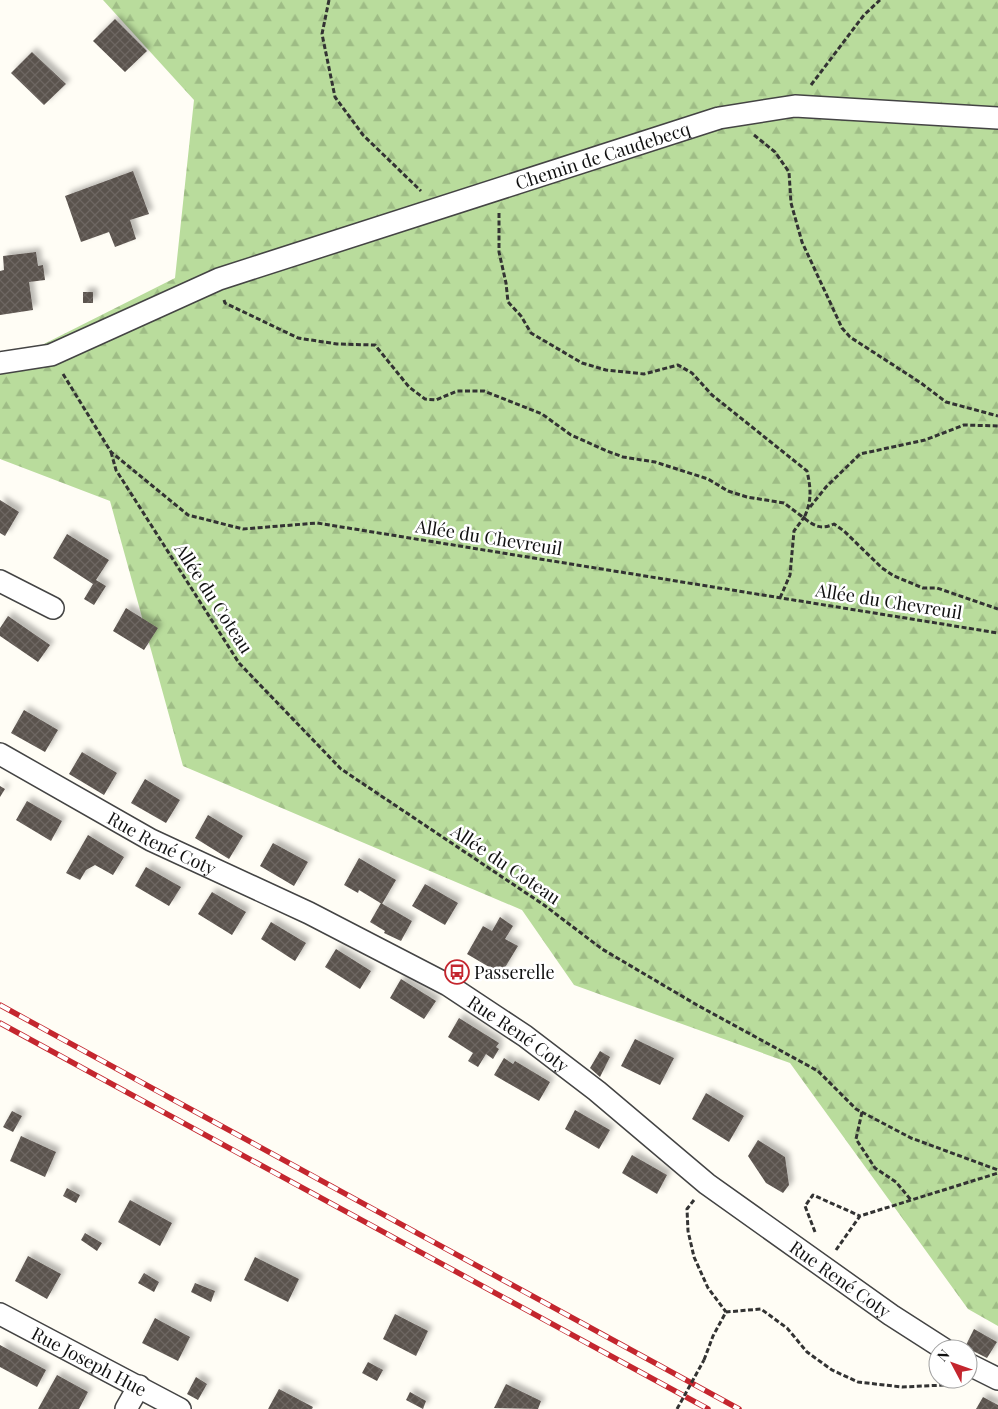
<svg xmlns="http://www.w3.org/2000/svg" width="998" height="1409" font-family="'Playfair Display',serif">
	<defs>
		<pattern id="forest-firs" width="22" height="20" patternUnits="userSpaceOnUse" patternTransform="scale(1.25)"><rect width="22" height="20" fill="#b9dc9c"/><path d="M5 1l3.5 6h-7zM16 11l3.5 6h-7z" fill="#9ebc85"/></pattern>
		<pattern id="building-cross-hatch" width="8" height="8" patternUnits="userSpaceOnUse" patternTransform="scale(1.25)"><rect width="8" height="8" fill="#5a524d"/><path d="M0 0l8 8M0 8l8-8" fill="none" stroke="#6d6662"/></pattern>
		<filter id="shadow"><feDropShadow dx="4.5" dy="-4.5" stdDeviation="2.5" flood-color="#0004"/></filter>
	</defs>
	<rect width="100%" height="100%" fill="#fffdf5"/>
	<!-- forest -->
	<path fill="url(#forest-firs)" d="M103 0H998V1326L968 1309 790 1063 574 985 522 910 183 766 110 501 0 459V352L36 348 175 278 194 100Z"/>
	<!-- building -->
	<path fill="url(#building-cross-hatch)" filter="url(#shadow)" d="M115 19 147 51 125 72 93 41Z
		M32 52 66 84 44 105 11 73Z
		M133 171 149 214 130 220 136 239 115 247 109 232 81 242 65 196Z
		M36 252 38 266 43 265 45 280 29 282 33 310 0 315V271L4 270 3 256Z
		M83 292H93V303H83Z
		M0 500 19 512 5 536 0 533Z
		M67 534 109 560 96 580 106 586 94 605 84 599 93 584 53 558Z
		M126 608 158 628 144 650 113 631Z
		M8 616 50 645 38 662 0 636V628Z
		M24 710 58 730 45 752 11 733Z
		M82 752 117 773 104 795 69 774Z
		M145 779 180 800 166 823 131 803Z
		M0 786 5 789 0 797Z
		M27 801 62 821 51 841 16 820Z
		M208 815 243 836 229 859 195 838Z
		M88 835 124 857 113 875 95 865 86 870 80 880 66 873Z
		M273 843 308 862 294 886 260 866Z
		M359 858 396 880 382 904 359 890 358 893 344 885Z
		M146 867 181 887 169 906 135 886Z
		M425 884 458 903 445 925 412 906Z
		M212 892 246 912 232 935 198 914Z
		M381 903 412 921 401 941 384 933 385 931 370 922Z
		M500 917 513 926 505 939 518 946 501 974 467 954 483 926 492 931Z
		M271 922 306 943 295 961 261 939Z
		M336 949 371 971 360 989 325 967Z
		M401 979 436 1001 424 1019 390 998Z
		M459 1018 499 1043 496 1047 499 1049 493 1059 486 1054 478 1067 468 1061 473 1053 448 1037Z
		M635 1039 674 1058 660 1085 621 1066Z
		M600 1051 610 1057 600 1077 590 1068Z
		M504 1058 513 1064 515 1061 550 1082 539 1101 494 1075Z
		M706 1093 744 1116 729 1142 692 1119Z
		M575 1110 610 1130 599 1149 565 1129Z
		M12 1111 22 1116 13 1132 3 1127Z
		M21 1136 56 1152 45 1177 10 1161Z
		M758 1140 785 1157 789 1185 783 1193 766 1183 748 1156Z
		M632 1155 667 1175 657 1194 622 1173Z
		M67 1188 80 1195 76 1203 63 1196Z
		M130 1200 172 1223 160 1246 118 1222Z
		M85 1233 102 1243 97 1251 81 1240Z
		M28 1256 61 1274 47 1299 15 1281Z
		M255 1257 299 1279 288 1302 244 1280Z
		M144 1273 159 1282 154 1292 138 1283Z
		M195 1283 215 1291 211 1302 191 1292Z
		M395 1314 428 1331 416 1356 383 1339Z
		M155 1318 190 1337 178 1361 142 1343Z
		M974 1329 997 1342 987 1358 965 1347Z
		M0 1345 46 1370 37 1387 0 1367Z
		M368 1362 383 1370 377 1381 362 1373Z
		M57 1375 88 1392 79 1409H38Z
		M196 1377 207 1384 198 1400 187 1394Z
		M506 1384 541 1401 538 1409 494 1408Z
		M279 1389 313 1407 312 1409H268Z
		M410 1392 426 1401 423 1409 406 1400Z
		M983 1397 998 1405V1409H976Z"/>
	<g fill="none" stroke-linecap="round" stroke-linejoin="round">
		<!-- street casing -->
		<g stroke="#444" stroke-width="24">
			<g id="street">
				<path id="s1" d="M0 363 51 355 219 279 719 118 795 106 998 118"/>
				<path d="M0 581 53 608"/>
				<path id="s2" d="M0 754 151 840 309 913 448 985 525 1036 597 1091 707 1184 891 1315 944 1349"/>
				<path id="s3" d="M0 1314 180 1409"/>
				<path d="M968 1364 998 1379"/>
				<path d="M126 1409 139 1386"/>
			</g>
		</g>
		<!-- path -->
		<path stroke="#333" stroke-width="3" stroke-dasharray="5 2.5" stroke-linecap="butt" d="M329 0 322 34 335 97 363 135 421 191
			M811 85 864 15 880 0
			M754 135 775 152 789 172 791 203 802 242 842 328 850 337 921 383 946 402 998 416
			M499 213V252L506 283 508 302 521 316 531 333 582 363 606 370 644 374 678 365 692 373 712 395 807 471C811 489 812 501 804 518 814 526 821 530 834 524L844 531 882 568 894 576 923 588H937L998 609
			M224 300 225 303 298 338 337 344 375 345 409 387 425 399 436 400 457 391H484L542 414 571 435 607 451 623 457 655 462 708 479 728 491 747 497 784 503 804 518
			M63 374 111 452 188 515 243 529 317 523 998 633
			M111 452 116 470 239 663 341 769 544 905 602 949 697 1005 818 1071 856 1109 911 1138 998 1170
			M810 507 826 487 860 454 925 440 964 425 998 426
			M780 598 790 575 794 531 805 516
			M862 1112 856 1139 875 1168 896 1182 911 1200
			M694 1200 687 1209 688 1231 694 1257 708 1288 726 1312
			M815 1232 805 1206 813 1195 860 1216
			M836 1250 860 1216 998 1173
			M704 1360 713 1336 726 1312 761 1309 787 1328 807 1352 832 1370 858 1382 902 1387 945 1385 953 1379"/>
		<!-- street -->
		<use href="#street" stroke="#fff" stroke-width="21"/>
		<!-- rail casing -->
		<g stroke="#c4262e" stroke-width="5.5">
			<path id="rail" d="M0 1005 739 1409
				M0 1023 708 1409"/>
		</g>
		<!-- rail -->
		<use href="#rail" stroke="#fff" stroke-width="4" stroke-dasharray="11" stroke-linecap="butt"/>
		<!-- path-bridge -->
		<path stroke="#333" stroke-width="3" stroke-dasharray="5 2.5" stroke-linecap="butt" d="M677 1409 704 1360"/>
	</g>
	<!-- icons -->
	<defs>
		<g id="bus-ring" transform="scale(1.25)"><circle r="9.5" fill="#fff" stroke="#c4262e" stroke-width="1.5"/><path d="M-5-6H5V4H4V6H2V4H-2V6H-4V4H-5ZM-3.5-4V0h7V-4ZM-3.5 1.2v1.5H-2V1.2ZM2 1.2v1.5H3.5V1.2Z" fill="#c4262e"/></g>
	</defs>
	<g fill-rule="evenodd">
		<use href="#bus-ring" x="457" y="972"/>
	</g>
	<g text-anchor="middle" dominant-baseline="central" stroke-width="5" stroke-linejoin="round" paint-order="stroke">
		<!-- street labels -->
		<g font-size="18" fill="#111" stroke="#fff">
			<text stroke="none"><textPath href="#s1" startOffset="639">Chemin de Caudebecq</textPath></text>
			<text transform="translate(489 537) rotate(9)">Allée du Chevreuil</text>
			<text transform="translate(214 598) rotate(57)">Allée du Coteau</text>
			<text transform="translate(889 601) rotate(9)">Allée du Chevreuil</text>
			<text stroke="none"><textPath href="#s2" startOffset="185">Rue René Coty</textPath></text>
			<text transform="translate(506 864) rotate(34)">Allée du Coteau</text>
			<text stroke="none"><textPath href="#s2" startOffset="590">Rue René Coty</textPath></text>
			<text stroke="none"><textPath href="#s2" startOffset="995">Rue René Coty</textPath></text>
			<text stroke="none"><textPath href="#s3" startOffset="101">Rue Joseph Hue</textPath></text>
		</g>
		<!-- poi labels -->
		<g font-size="18" fill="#111" stroke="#fff" text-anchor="start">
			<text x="474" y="972">Passerelle</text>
		</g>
	</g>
	<!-- north arrow -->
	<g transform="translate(953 1364) rotate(311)"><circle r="24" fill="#ffffff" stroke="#a0a0a0"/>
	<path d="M0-4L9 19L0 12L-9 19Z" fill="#c4262e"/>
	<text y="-8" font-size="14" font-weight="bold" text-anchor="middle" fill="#111111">N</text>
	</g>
</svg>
